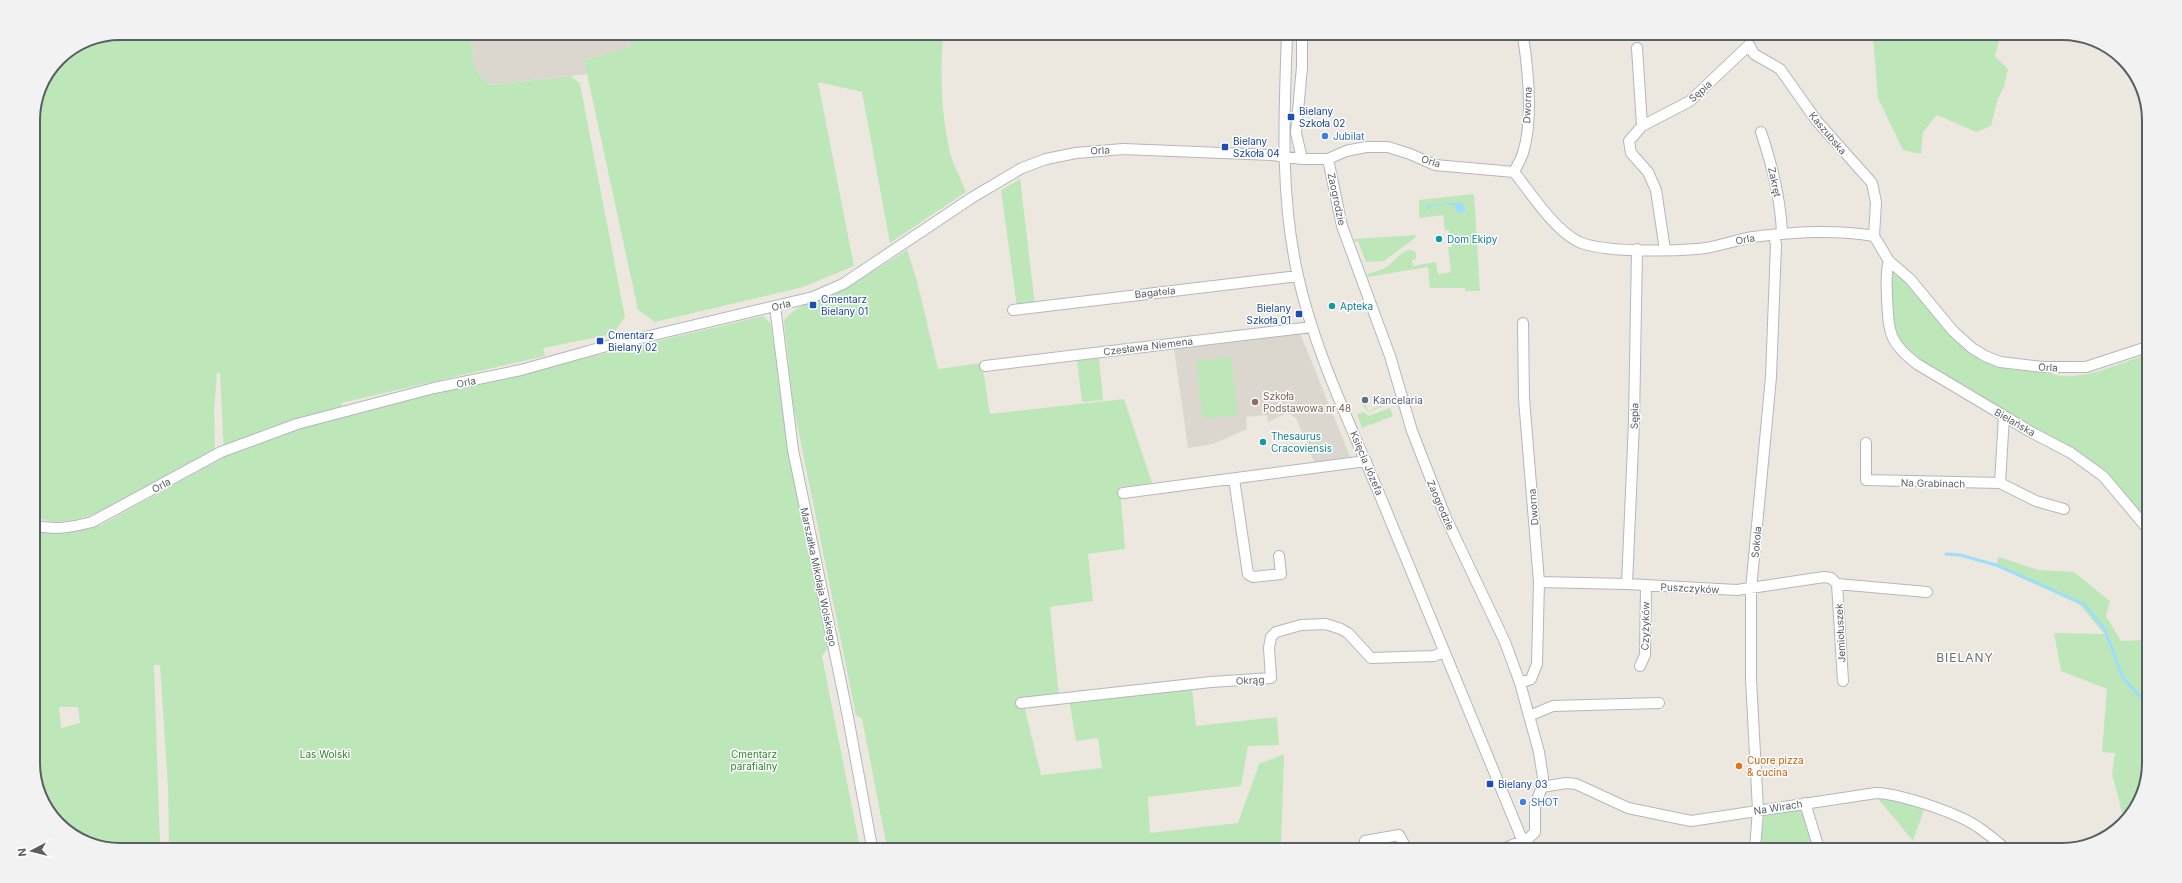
<svg xmlns="http://www.w3.org/2000/svg" width="2182" height="883" font-family="Inter,sans-serif">
	<rect width="100%" height="100%" fill="#ede8df"/>
	<!-- education -->
	<path fill="#dcd7ce" d="M470 34H629L631 47 584 60 587 74 489 85 475 69Z
		M1300 333 1351 459 1315 464 1296 418 1287 413 1268 422 1267 415 1246 417 1247 429 1213 444 1188 448 1174 349Z"/>
	<!-- green -->
	<path fill="#bee7b9" fill-rule="evenodd" d="M120 33 470 34 475 69 489 85 571 76 580 84 625 317 613 334 543 348 545 356 341 403 344 415 763 316 771 324 784 423 828 648 822 656 860 847 169 845 168 787 160 665H154L160 845H92L51 816 33 769V527L50 532H74L101 525 224 457 220 373H217L214 412 215 450 95 514C75 520 51 528 33 514V115L40 87 59 58 87 40ZM59 707H78L80 723 61 728Z
		M629 34 943 35C940 74 941 114 950 152 953 165 961 179 966 192L890 243 862 92 818 82 854 266 803 287 655 322 638 310 584 60 631 47Z
		M1873 37H2000L1995 56 2008 69 2004 87 1998 98 1991 126 1976 132 1937 115 1923 132 1921 154 1903 150 1878 98Z
		M1020 179 1035 305 1017 307 1001 190Z
		M1474 194 1480 291H1465V288H1430L1428 267 1368 277 1367 274C1374 272 1382 270 1388 266 1395 261 1407 243 1416 253V259L1412 260 1413 266 1436 262 1438 274 1451 272 1448 247H1452L1449 230 1445 231 1443 215 1419 218V200Z
		M1416 235 1415 238 1384 261 1366 262 1358 241 1355 242 1354 239Z
		M907 250 917 281 938 369 982 363 990 414 1124 399 1152 483 1120 487 1125 549 1088 554 1093 601 1050 607 1059 696 1014 702 1024 705 1041 775 1102 768 1098 738 1076 741 1069 699 1192 688 1196 726 1277 717 1279 745 1248 746 1241 786 1148 797 1150 833 1238 823 1259 764 1284 754 1281 848 887 847 862 719 856 715 793 404 784 321C799 301 816 303 837 292 861 279 884 265 907 250Z
		M1895 271 1908 283 1948 331 2003 367 2049 372C2071 386 2124 362 2147 354L2146 522 2105 473 1919 362C1886 334 1892 312 1891 272Z
		M1231 357 1238 415 1203 419 1196 361Z
		M1099 358 1103 400 1082 402 1077 360Z
		M1384 395 1381 407 1368 412 1362 404 1365 403 1368 411 1380 406 1377 399Z
		M1390 408 1393 416 1362 428 1357 414 1364 412 1368 416Z
		M1999 557 2039 570 2074 572 2110 601 2106 616 2121 641 2145 640 2144 791 2124 820 2112 774 2115 753 2102 752 2107 689 2061 671 2054 633 2104 634 2080 605 1996 566Z
		M1876 796 1925 807 1913 841Z
		M1797 809 1805 814 1815 849H1758L1762 814Z"/>
	<!-- water -->
	<path fill="#9ddeff" d="M2108 50 2131 67 2141 94Z
		M1450 203H1463L1465 209 1464 212 1458 213 1455 206C1447 202 1439 206 1431 206L1428 210 1426 209 1428 205Z"/>
	<g fill="none" stroke-linecap="round" stroke-linejoin="round">
		<!-- stream -->
		<path stroke="#9ddeff" stroke-width="3" d="M1946 554 1960 555 1996 565 2084 604 2104 628 2123 678 2145 702"/>
		<!-- minor casing -->
		<g stroke="#b3b7bc" stroke-width="12">
			<path id="minor" d="M1287 36C1284 116 1280 197 1298 276 1315 353 1351 425 1381 498 1429 615 1477 732 1526 849
				M1749 45 1754 54 1780 69 1816 120 1872 183 1876 202 1874 236
				M1637 48 1642 126
				M1761 132C1772 165 1781 199 1782 234
				M1302 159 1296 133 1302 67V36
				M1328 159 1342 226 1390 356 1412 431 1446 518 1505 642 1520 683 1539 752 1543 778 1542 787 1535 805V832L1529 838 1503 849
				M1514 172C1517 166 1521 159 1523 153 1533 121 1528 69 1523 36
				M1874 236 1889 261 1910 279 1953 331 1972 348 1985 356 2000 362 2043 367H2086L2147 347
				M1665 250 1656 190 1648 172 1631 153 1629 141 1642 126 1690 101 1749 45
				M1889 261C1885 274 1887 286 1887 298 1889 332 1888 342 1917 364L2031 432 2071 453 2103 476 2146 527
				M775 306 793 450 847 712 872 847
				M1013 310 1298 276
				M985 366 1312 327
				M1866 443V480L2000 483 2036 501 2064 509
				M1234 479 1248 574 1253 577 1281 574 1279 556
				M2000 483 2004 416
				M1123 493 1366 461
				M33 525C54 531 72 527 92 522L221 452 297 424 434 388 521 370 603 347 813 297 843 284 973 197 1022 168 1046 159 1076 153 1123 149 1272 155 1302 159H1328L1346 151 1366 147H1388L1410 154 1435 165 1514 172C1531 193 1552 227 1577 241 1600 253 1670 251 1697 249 1716 248 1734 240 1753 237 1794 232 1834 229 1874 236
				M1539 582 1627 584 1737 590 1824 577 1831 578 1837 584
				M1627 584 1634 422 1637 249
				M1837 584 1843 681
				M1837 584 1927 592
				M1640 666 1645 655 1646 586
				M1520 683 1531 679 1537 664 1539 582 1524 399 1523 323
				M1021 703 1211 682 1271 678 1269 648 1271 637 1276 632 1301 625 1326 624 1341 629 1348 633 1371 658 1434 656 1444 652
				M1529 716 1553 706 1659 703
				M1542 787 1566 783 1576 784 1628 808 1691 821 1876 793C1902 794 1957 813 1978 827 1988 834 1998 842 2007 850
				M1805 803 1819 849
				M1366 848 1365 841 1399 835 1406 848
				M1755 849 1758 810 1751 679V589L1771 377 1776 245 1774 235"/>
		</g>
		<!-- minor -->
		<use href="#minor" stroke="#fff" stroke-width="10"/>
	</g>
	<!-- markers -->
	<g fill="#1a4fb4" stroke="#fff" stroke-width="1.5">
		<rect x="1287" y="113" width="8" height="8" rx="2"/>
		<rect x="1221" y="143" width="8" height="8" rx="2"/>
		<rect x="809" y="301" width="8" height="8" rx="2"/>
		<rect x="1295" y="310" width="8" height="8" rx="2"/>
		<rect x="596" y="337" width="8" height="8" rx="2"/>
		<rect x="1486" y="780" width="8" height="8" rx="2"/>
	</g>
	<g fill="#3f7fe0" stroke="#fff" stroke-width="1.5">
		<circle cx="1325" cy="136" r="4"/>
		<circle cx="1523" cy="802" r="4"/>
	</g>
	<g fill="#0f9aa8" stroke="#fff" stroke-width="1.5">
		<circle cx="1439" cy="239" r="4"/>
		<circle cx="1332" cy="306" r="4"/>
		<circle cx="1263" cy="442" r="4"/>
	</g>
	<circle fill="#5c6f8a" stroke="#fff" stroke-width="1.5" cx="1365" cy="400" r="4"/>
	<circle fill="#8d6e63" stroke="#fff" stroke-width="1.5" cx="1255" cy="402" r="4"/>
	<circle fill="#e8710a" stroke="#fff" stroke-width="1.5" cx="1739" cy="766" r="4"/>
	<g text-anchor="middle" dominant-baseline="central" stroke-width="3" stroke-linejoin="round" paint-order="stroke">
		<!-- street labels -->
		<g font-size="10" fill="#585e62" stroke="#fff">
			<text transform="translate(1700 91) rotate(-41)">Sępia</text>
			<text transform="translate(1527 105) rotate(-88)">Dworna</text>
			<text transform="translate(1828 133) rotate(50)">Kaszubska</text>
			<text transform="translate(1100 150) rotate(-3)">Orla</text>
			<text transform="translate(1431 161) rotate(18)">Orla</text>
			<text transform="translate(1775 182) rotate(78)">Zakręt</text>
			<text transform="translate(1337 199) rotate(78)">Zaogrodzie</text>
			<text transform="translate(1745 239) rotate(-11)">Orla</text>
			<text transform="translate(1155 292) rotate(-6)">Bagatela</text>
			<text transform="translate(781 305) rotate(-14)">Orla</text>
			<text transform="translate(1148 346) rotate(-7)">Czesława Niemena</text>
			<text transform="translate(2048 367) rotate(3)">Orla</text>
			<text transform="translate(466 382) rotate(-12)">Orla</text>
			<text transform="translate(1634 416) rotate(-89)">Sępia</text>
			<text transform="translate(2015 422) rotate(30)">Bielańska</text>
			<text transform="translate(1367 463) rotate(67)">Księcia Józefa</text>
			<text transform="translate(1933 483) rotate(1)">Na Grabinach</text>
			<text transform="translate(161 485) rotate(-28)">Orla</text>
			<text transform="translate(1441 505) rotate(67)">Zaogrodzie</text>
			<text transform="translate(1533 507) rotate(-95)">Dworna</text>
			<text transform="translate(1756 542) rotate(-85)">Sokola</text>
			<text transform="translate(819 577) rotate(78)">Marszałka Mikołaja Wolskiego</text>
			<text transform="translate(1690 588) rotate(3)">Puszczyków</text>
			<text transform="translate(1645 626) rotate(-89)">Czyżyków</text>
			<text transform="translate(1840 633) rotate(-93)">Jemiołuszek</text>
			<text transform="translate(1250 680) rotate(-3)">Okrąg</text>
			<text transform="translate(1778 807) rotate(-9)">Na Wirach</text>
		</g>
		<!-- transit labels -->
		<g font-size="10" fill="#164399" stroke="#fff" text-anchor="start">
			<text x="1299" y="111">Bielany<tspan x="1299" dy="12">Szkoła 02</tspan></text>
			<text x="1233" y="141">Bielany<tspan x="1233" dy="12">Szkoła 04</tspan></text>
			<text x="821" y="299">Cmentarz<tspan x="821" dy="12">Bielany 01</tspan></text>
			<text x="1291" y="308" text-anchor="end">Bielany<tspan x="1291" dy="12">Szkoła 01</tspan></text>
			<text x="608" y="335">Cmentarz<tspan x="608" dy="12">Bielany 02</tspan></text>
			<text x="1498" y="784">Bielany 03</text>
		</g>
		<!-- shop labels -->
		<g font-size="10" fill="#366cbe" stroke="#fff" text-anchor="start">
			<text x="1333" y="136">Jubilat</text>
			<text x="1531" y="802">SHOT</text>
		</g>
		<!-- culture labels -->
		<g font-size="10" fill="#0d838f" stroke="#fff" text-anchor="start">
			<text x="1447" y="239">Dom Ekipy</text>
			<text x="1340" y="306">Apteka</text>
			<text x="1271" y="436">Thesaurus<tspan x="1271" dy="12">Cracoviensis</tspan></text>
		</g>
		<!-- education labels -->
		<g font-size="10" fill="#785e54" stroke="#fff" text-anchor="start">
			<text x="1263" y="396">Szkoła<tspan x="1263" dy="12">Podstawowa nr 48</tspan></text>
		</g>
		<!-- service labels -->
		<g font-size="10" fill="#4e5e75" stroke="#fff" text-anchor="start">
			<text x="1373" y="400">Kancelaria</text>
		</g>
		<!-- park labels -->
		<g font-size="10" fill="#32842e" stroke="#fff">
			<text x="325" y="754">Las Wolski</text>
			<text x="754" y="754">Cmentarz<tspan x="754" dy="12">parafialny</tspan></text>
		</g>
		<!-- food labels -->
		<g font-size="10" fill="#c56008" stroke="#fff" text-anchor="start">
			<text x="1747" y="760">Cuore pizza<tspan x="1747" dy="12">&amp; cucina</tspan></text>
		</g>
		<!-- quarter labels -->
		<g font-size="12" letter-spacing="1" fill="#697074" stroke="#fff">
			<text x="1965" y="657">BIELANY</text>
		</g>
	</g>
	<!-- crop -->
	<path d="M0 0H2182V883H0ZM120 40H2062A80 80 0 0 1 2142 120V763A80 80 0 0 1 2062 843H120A80 80 0 0 1 40 763V120A80 80 0 0 1 120 40Z" fill="#f2f2f2" fill-rule="evenodd"/>
	<path fill="none" stroke="#585e62" stroke-width="2" d="M120 40H2062A80 80 0 0 1 2142 120V763A80 80 0 0 1 2062 843H120A80 80 0 0 1 40 763V120A80 80 0 0 1 120 40Z"/>
	<!-- north arrow -->
	<g transform="translate(32 851) rotate(263)" stroke="#ffffff" stroke-width="3" paint-order="stroke">
	<path d="M0-3L7 15L0 10L-7 15Z" fill="#585e62"/>
	<text y="-6" font-size="11" font-weight="bold" text-anchor="middle" fill="#585e62">N</text>
	</g>
</svg>
